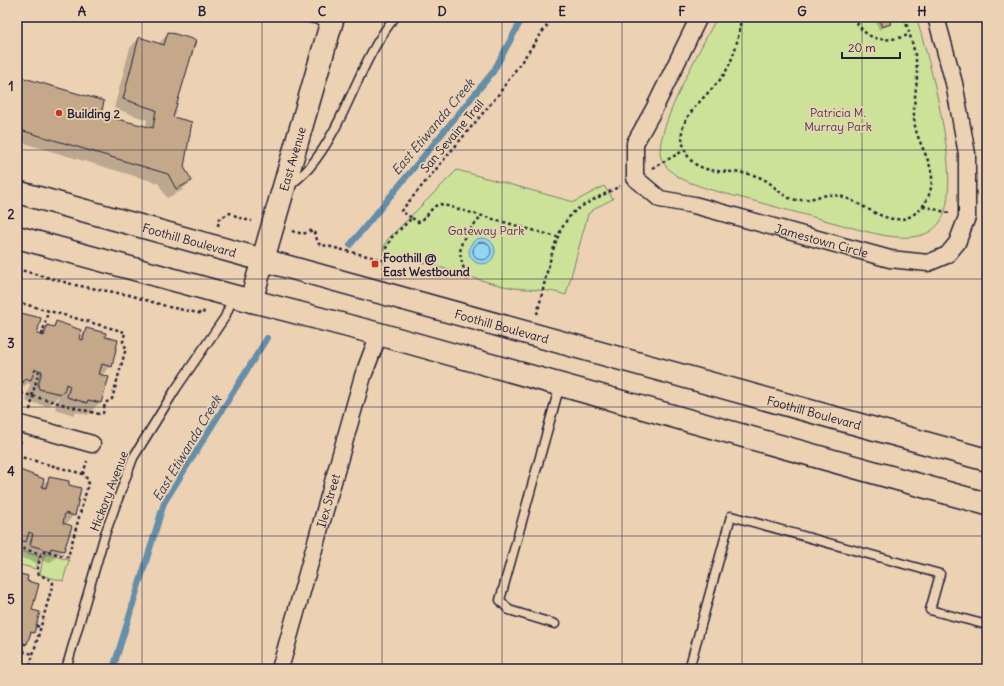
<svg xmlns="http://www.w3.org/2000/svg" width="1004" height="686" font-family="Delius,sans-serif">
	<rect width="100%" height="100%" fill="#ecd1b3"/>
	<filter id="ink" filterUnits="userSpaceOnUse"><feTurbulence type="fractalNoise" baseFrequency=".025" numOctaves="2"/><feDisplacementMap in="SourceGraphic" scale="8" xChannelSelector="R" yChannelSelector="G"/><feConvolveMatrix kernelMatrix="1 2 1 2 8 2 1 2 1" color-interpolation-filters="sRGB"/></filter>
	<g filter="url(#ink)">
		<!-- green -->
		<path fill="#cce298" stroke="#77826a" d="M717 17H916C929 59 965 185 940 222 933 232 923 236 911 237 888 239 861 230 839 224 814 217 790 211 765 204 738 196 707 191 682 179 673 174 665 167 661 158 652 134 704 43 717 17Z
			M457 170 574 202 604 186 613 199 597 207 588 214 566 295C549 289 532 290 514 288 484 283 455 271 425 263 412 260 397 259 383 256L384 247 387 240Z
			M17 550 38 556 39 558 36 569 17 564Z
			M47 554 69 560 63 581 41 575 40 573 44 555Z"/>
		<!-- water -->
		<path fill="#91d6f3" stroke="#658ea9" d="M469 251a13 13 0 1 1 26 0a13 13 0 1 1-26 0Z"/>
		<!-- shadow -->
		<path fill="#0003" d="M874 17H887L890 24 879 30Z
			M168 34 172 118 183 167 190 181 181 191 167 198 158 183 17 141V77L100 116 146 127 147 120 114 108 130 48 139 38 158 44Z
			M17 313 35 334 38 335 48 326 52 327 56 323 78 338 86 330 104 338 111 366 101 376 100 402 88 415 76 412 74 415 55 409 59 396 48 406 27 402 26 398 30 384 28 383 17 392Z
			M17 470 41 486 50 478 74 515 65 525 63 550 50 563 40 560 37 563 19 557 22 545 17 550Z
			M17 574 26 581 31 610 39 613 33 633 28 637 26 644 17 653Z"/>
		<g fill="none" stroke-linecap="round" stroke-linejoin="round">
			<!-- shore -->
			<path stroke="#4e6a85" stroke-width="1" d="M473 251a9 9 0 1 1 18 0a9 9 0 1 1-18 0Z"/>
			<!-- stream -->
			<path stroke="#658ea9" stroke-width="6" d="M350 245 493 72 523 17
				M113 669 164 503 267 338"/>
		</g>
		<!-- building -->
		<path fill="#c5a88a" stroke="#22223b" d="M878 17H888L891 24 882 27Z
			M168 32 196 40 173 117 192 122 184 167 192 181 176 189 168 174 17 129V76L104 101 101 115 153 128 156 110 123 99 139 37 164 45Z
			M17 312 41 318 37 334 44 336 47 325 54 327 56 321 81 330 79 339 83 340 86 328 106 333 105 337 118 340 112 367 102 364 99 374 109 377 101 403 88 400 87 403 67 397 70 386 66 384 64 392H62L61 394 39 389 38 385 42 371 35 369 31 380 25 378 23 383 17 381Z
			M17 469 44 479 42 487 46 488 49 477 69 481V485L81 488 75 516 65 513 63 523 72 526 64 551 51 548 50 551 30 545 33 534 29 532 26 542 17 539Z
			M17 573 28 576 27 581 39 584 32 610 40 612 34 633 31 632 27 644 17 641Z"/>
		<g fill="none" stroke-linecap="round" stroke-linejoin="round">
			<!-- service casing -->
			<g stroke="#22223b" stroke-width="11">
				<path id="service" d="M305 17 331 22
					M291 185C297 179 304 174 309 168 347 123 358 62 395 17
					M555 624 509 610 500 600 560 385
					M66 669 105 534 133 458 175 390 225 317 233 297
					M689 669 731 516 940 574 930 610 987 625"/>
			</g>
			<!-- minor casing -->
			<g stroke="#22223b" stroke-width="19">
				<g id="minor">
					<path id="s1" d="M699 17 654 109 635 143V178L660 199 694 205 890 259 928 263 947 255 957 243 967 217V154L954 83 936 17"/>
					<path d="M17 423 92 444"/>
					<path id="s2" d="M280 669 363 376 379 334"/>
				</g>
			</g>
			<!-- secondary casing -->
			<g stroke="#22223b" stroke-width="25">
				<g id="secondary">
					<path id="s3" d="M251 301 333 17"/>
				</g>
			</g>
			<!-- primary casing -->
			<g stroke="#22223b" stroke-width="25">
				<g id="primary">
					<path id="s4" d="M17 192 987 460"/>
					<path d="M17 237 233 296 379 334 987 504"/>
				</g>
			</g>
			<!-- path -->
			<path stroke="#22223b" stroke-width="2.5" stroke-dasharray="3 3" stroke-linecap="butt" d="M741 17C739 37 735 55 725 73 713 92 679 114 682 138 688 185 732 164 761 178 774 183 782 199 797 200 812 201 824 192 839 196 866 202 893 236 920 209 928 201 932 189 932 178 932 162 918 143 915 126 912 110 916 93 917 77 918 58 910 35 904 17
				M798 17H799
				M854 17C865 42 886 43 908 35
				M652 168 685 150
				M923 206 949 213
				M412 218 418 222C428 219 430 206 440 204L557 237
				M218 226 219 219 230 213 242 219 252 221
				M292 231 303 234 313 230 319 244 387 261 385 250 392 237 412 218 401 211 498 95 553 17
				M17 269 75 285 129 295 169 307 203 314 204 310
				M468 280C455 247 458 242 482 216
				M17 302 125 332 123 342 126 348 112 399 105 403 103 413 99 414 17 392
				M537 314C545 286 552 231 574 212 586 202 606 194 620 186
				M42 335 48 311
				M32 396 39 371
				M17 406 21 393
				M30 410 33 397
				M17 454 21 441
				M17 456 83 474 89 481 68 557 46 551 41 554 37 572C42 578 49 577 53 583L29 669
				M83 474 87 461
				M17 547 41 554
				M36 626 41 627
				M17 650 33 654
				M23 651 25 644"/>
			<!-- service -->
			<use href="#service" stroke="#ecd1b3" stroke-width="8"/>
			<!-- minor -->
			<use href="#minor" stroke="#ecd1b3" stroke-width="16"/>
			<!-- secondary -->
			<use href="#secondary" stroke="#ecd1b3" stroke-width="22"/>
			<!-- primary -->
			<use href="#primary" stroke="#ecd1b3" stroke-width="22"/>
		</g>
	</g>
	<!-- grid -->
	<path fill="none" stroke="#22223b" stroke-width="1" stroke-opacity="0.55" d="M142 17V669M262 17V669M382 17V669M502 17V669M622 17V669M742 17V669M862 17V669M17 150H987M17 279H987M17 407H987M17 536H987"/>
	<!-- markers -->
	<g fill="#c8321e" stroke="#ecd1b3" stroke-width="1.5">
		<circle cx="59" cy="113" r="4"/>
		<rect x="371" y="260" width="8" height="8" rx="2"/>
	</g>
	<g text-anchor="middle" dominant-baseline="central" stroke-width="3.5" stroke-linejoin="round" paint-order="stroke">
		<!-- park labels -->
		<g font-size="12" fill="#3c3f49" stroke="#ecd1b3">
			<text x="838" y="112">Patricia M.<tspan x="838" dy="14">Murray Park</tspan></text>
			<text x="486" y="230">Gateway Park</text>
		</g>
		<!-- poi labels -->
		<g font-size="12" font-weight="bold" fill="#22223b" stroke="#ecd1b3" text-anchor="start">
			<text x="67" y="113">Building 2</text>
			<text x="383" y="257">Foothill @<tspan x="383" dy="14">East Westbound</tspan></text>
		</g>
		<!-- street labels -->
		<g font-size="12" fill="#22223b" stroke="#ecd1b3">
			<text transform="translate(452 136) rotate(-50)">San Sevaine Trail</text>
			<text stroke="none"><textPath href="#s3" startOffset="148">East Avenue</textPath></text>
			<text stroke="none"><textPath href="#s4" startOffset="179">Foothill Boulevard</textPath></text>
			<text stroke="none"><textPath href="#s1" startOffset="376">Jamestown Circle</textPath></text>
			<text stroke="none"><textPath href="#s4" startOffset="503">Foothill Boulevard</textPath></text>
			<text stroke="none"><textPath href="#s4" startOffset="827">Foothill Boulevard</textPath></text>
			<text transform="translate(109 491) rotate(-69)">Hickory Avenue</text>
			<text stroke="none"><textPath href="#s2" startOffset="175">Ilex Street</textPath></text>
		</g>
		<!-- water labels -->
		<g font-size="13" font-style="italic" fill="#333d57" stroke="#ecd1b3">
			<text transform="translate(433 127) rotate(-50)">East Etiwanda Creek</text>
			<text transform="translate(187 448) rotate(-59)">East Etiwanda Creek</text>
		</g>
	</g>
	<!-- margin -->
	<rect width="1004" height="686" fill="none" stroke="#ecd1b3" stroke-width="44"/>
	<!-- scale -->
	<path d="M842 52v6h58v-6" fill="none" stroke="#22223b" stroke-width="2"/>
	<text x="848" y="52" font-size="12" fill="#22223b" stroke="#ecd1b3" stroke-width="3" paint-order="stroke">20 m</text>
	<rect x="22" y="22" width="960" height="642" fill="none" stroke="#22223b" stroke-width="1.5"/>
	<g font-size="13" text-anchor="middle" font-weight="bold" fill="#22223b">
		<text x="82" y="16">A</text>
		<text x="202" y="16">B</text>
		<text x="322" y="16">C</text>
		<text x="442" y="16">D</text>
		<text x="562" y="16">E</text>
		<text x="682" y="16">F</text>
		<text x="802" y="16">G</text>
		<text x="922" y="16">H</text>
		<text x="11" y="91">1</text>
		<text x="11" y="219">2</text>
		<text x="11" y="348">3</text>
		<text x="11" y="476">4</text>
		<text x="11" y="604">5</text>
	</g>
</svg>
